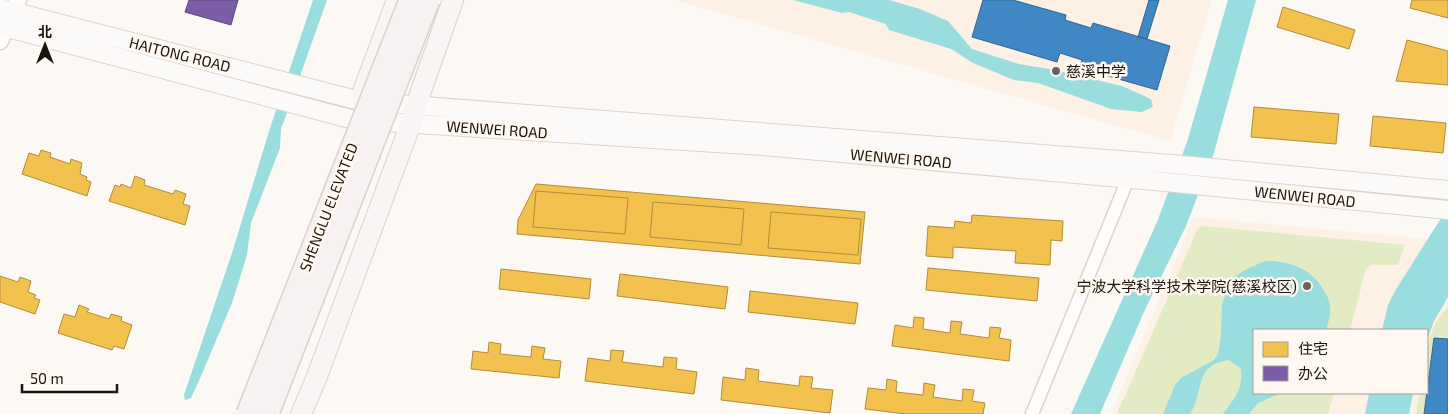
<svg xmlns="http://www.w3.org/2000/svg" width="1448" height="414" font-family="'Exo 2','Noto Sans SC',sans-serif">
	<rect width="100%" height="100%" fill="#fcf8f4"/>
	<!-- built -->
	<path fill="#fcf1e4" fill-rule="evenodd" d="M674 0H1212L1170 141Z
		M1194 217 1448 241V414H1111ZM1254 330H1427V393H1254Z"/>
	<!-- green -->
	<path fill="#e2ebc4" d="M1203 226 1405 245 1398 265H1371L1366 269 1350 330H1254V393H1334L1328 414H1117L1198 228Z
		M1448 307V414H1416L1420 393H1427C1427 369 1424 344 1436 323 1439 317 1444 312 1448 307Z"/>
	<!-- water -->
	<path fill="#9adddf" d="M313 0H327L284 121 281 128 280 148 251 223 247 255 232 303 201 376 191 398 185 400 184 395 232 253 270 128Z
		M793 0H889L920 9 948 21 972 49 1019 64 1055 70 1122 86 1151 99 1153 107 1142 112 1111 109 1038 83 1014 80 973 63 951 49 889 30 886 24 849 12 842 13Z
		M1228 0H1256L1213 156 1186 226 1143 314 1100 414H1071L1157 222 1187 142Z
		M1448 207V297L1434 321 1427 340V330H1382L1388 305 1395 291Z
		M1265 261C1288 261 1311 268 1323 289 1326 294 1330 300 1330 307 1331 315 1328 323 1326 330H1254V393H1281L1258 403 1249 414H1223C1235 398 1243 390 1241 369L1229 360C1193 365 1205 391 1190 414H1163L1175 385 1181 378 1214 360 1218 354 1221 335 1222 305 1229 285 1234 277 1247 269Z
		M1369 393H1413L1409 414H1365Z"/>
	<!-- homes -->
	<path fill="#f2c14e" stroke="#b18d3a" d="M1412 0H1448V18L1410 8Z
		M1283 7 1355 30 1349 49 1277 27Z
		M1407 40 1448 51V85L1396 81Z
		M1254 107 1339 114 1336 144 1251 137Z
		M1373 116 1446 123 1443 153 1370 146Z
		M41 150 51 153 50 157 70 164 71 159 82 163 80 174 87 177 86 180 91 182 87 196 22 174 29 153 39 156Z
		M135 176 145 180 144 185 173 194 175 190 186 194 183 204 190 206 185 225 109 201 115 185 120 187 121 184 131 188Z
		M536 184 865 212 860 264 517 234 518 220Z
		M536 191 628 198 625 234 533 227Z
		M653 202 744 209 741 245 650 237Z
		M771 212 861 219 858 255 768 248Z
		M972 215 1063 221 1062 241 1051 240 1050 265 1015 263 1016 251 953 247V258L926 256 928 226 954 228 955 221 971 223Z
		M928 268 1039 278 1037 301 926 290Z
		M501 269 591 279 589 299 499 289Z
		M620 274 728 287 725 309 617 296Z
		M0 276 18 282 20 277 31 281 28 292 36 295 34 298 40 300 35 314 0 302Z
		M750 291 858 303 855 324 748 312Z
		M79 305 89 309 87 312 109 319 111 314 122 317 121 321 132 325 124 349 114 346 112 350 58 333 64 314 75 317Z
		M914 317 924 318 923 329 950 333 951 321 962 322 960 334 989 338 990 327 1001 328 999 338 1011 340 1009 361 892 346 895 325 913 328Z
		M489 342 501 344 500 354 531 357 532 346 545 348 543 359 561 361 559 378 471 369 473 351 488 353Z
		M611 350 624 351 622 362 663 367 664 357 677 358 676 369 697 372 694 394 585 381 588 358 610 361Z
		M746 368 759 370 758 381 799 386 800 376 813 377 811 388 833 390 830 413 721 400 723 377 745 380Z
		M887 379 897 381 896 392 923 395 924 383 935 385 933 397 962 401 963 389 974 390 972 401 985 403 983 414H906L865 409 868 388 886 390Z"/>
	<!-- offices -->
	<path fill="#7b5ea7" stroke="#5e4879" d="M189 0H238L231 25 185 12Z"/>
	<!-- schools -->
	<path fill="#3f88c5" stroke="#34658e" d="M983 0H1013L1066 15 1065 20 1091 28 1093 23 1170 46 1157 90 1080 68 1082 60 1060 53 1057 62 972 37Z
		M1149 0H1159L1147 39 1138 37Z
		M1434 338 1448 339V414H1424Z"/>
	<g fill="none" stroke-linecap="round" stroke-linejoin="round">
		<!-- minor casing -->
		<g stroke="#d9d4cf" stroke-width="15">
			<path id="minor" d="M1032 414 1128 179"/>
		</g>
		<!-- tertiary casing -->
		<g stroke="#d9d4cf" stroke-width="19">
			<path id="tertiary" d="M0 41 18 0"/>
		</g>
		<!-- secondary casing -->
		<g stroke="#d9d4cf" stroke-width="20">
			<path id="secondary" d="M0 8 360 101 1171 164 1448 190
				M0 26 354 120 763 146 1165 182 1448 210"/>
		</g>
		<!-- primary casing -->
		<g stroke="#d5d2cf" stroke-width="22">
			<path id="primary" d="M361 97 397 0
				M301 414 316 379 411 123 416 105 453 0"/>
		</g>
		<!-- minor -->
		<use href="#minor" stroke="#fffefd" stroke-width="12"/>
		<!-- tertiary -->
		<use href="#tertiary" stroke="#fffefd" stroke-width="16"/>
		<!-- secondary -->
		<use href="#secondary" stroke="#fcf9f9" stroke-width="18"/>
		<!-- primary -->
		<use href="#primary" stroke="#f9f5f4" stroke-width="20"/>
		<!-- trunk-bridge casing -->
		<g stroke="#d5d2cf" stroke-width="24" stroke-linecap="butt">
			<path id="trunk-bridge" d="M247 414 410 0
				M268 414 429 0"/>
		</g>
		<!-- trunk-bridge -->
		<use href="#trunk-bridge" stroke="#f7f1f1" stroke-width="21"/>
	</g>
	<!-- markers -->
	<g fill="#68645e" stroke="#fff8f0" stroke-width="2">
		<circle cx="1056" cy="71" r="5"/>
		<circle cx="1307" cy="286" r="5"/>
	</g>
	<g text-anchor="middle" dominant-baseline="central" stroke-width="5" stroke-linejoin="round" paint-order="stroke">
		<!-- street labels -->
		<g font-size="15" fill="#19140d" stroke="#fff8f0">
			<text transform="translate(180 54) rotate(14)">HAITONG ROAD</text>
			<text transform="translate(497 129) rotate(4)">WENWEI ROAD</text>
			<text transform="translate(901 158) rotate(5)">WENWEI ROAD</text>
			<text transform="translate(1305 196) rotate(6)">WENWEI ROAD</text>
			<text transform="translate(328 207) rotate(-69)">SHENGLU ELEVATED</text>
		</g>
		<!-- poi labels -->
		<g font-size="15" fill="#19140d" stroke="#fff8f0" text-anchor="start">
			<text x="1066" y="71">慈溪中学</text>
			<text x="1297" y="286" text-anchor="end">宁波大学科学技术学院(慈溪校区)</text>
		</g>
	</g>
	<!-- legend -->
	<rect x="1253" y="329" width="175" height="65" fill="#fff8f0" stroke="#a39d95"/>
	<rect x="1263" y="342" width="25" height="15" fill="#f2c14e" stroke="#a39d95"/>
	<text x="1298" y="354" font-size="15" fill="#19140d">住宅</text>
	<rect x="1263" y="366" width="25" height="15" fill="#7b5ea7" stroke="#a39d95"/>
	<text x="1298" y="379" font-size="15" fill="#19140d">办公</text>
	<!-- north arrow -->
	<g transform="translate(45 45)" stroke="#fff8f0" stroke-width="4" paint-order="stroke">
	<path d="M0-4L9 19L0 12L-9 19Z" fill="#19140d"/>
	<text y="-8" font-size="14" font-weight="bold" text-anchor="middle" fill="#19140d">北</text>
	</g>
	<!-- scale -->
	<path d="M22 384v8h95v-8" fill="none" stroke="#19140d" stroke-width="2.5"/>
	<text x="30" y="384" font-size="15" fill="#19140d" stroke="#fff8f0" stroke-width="4" paint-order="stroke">50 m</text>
</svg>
